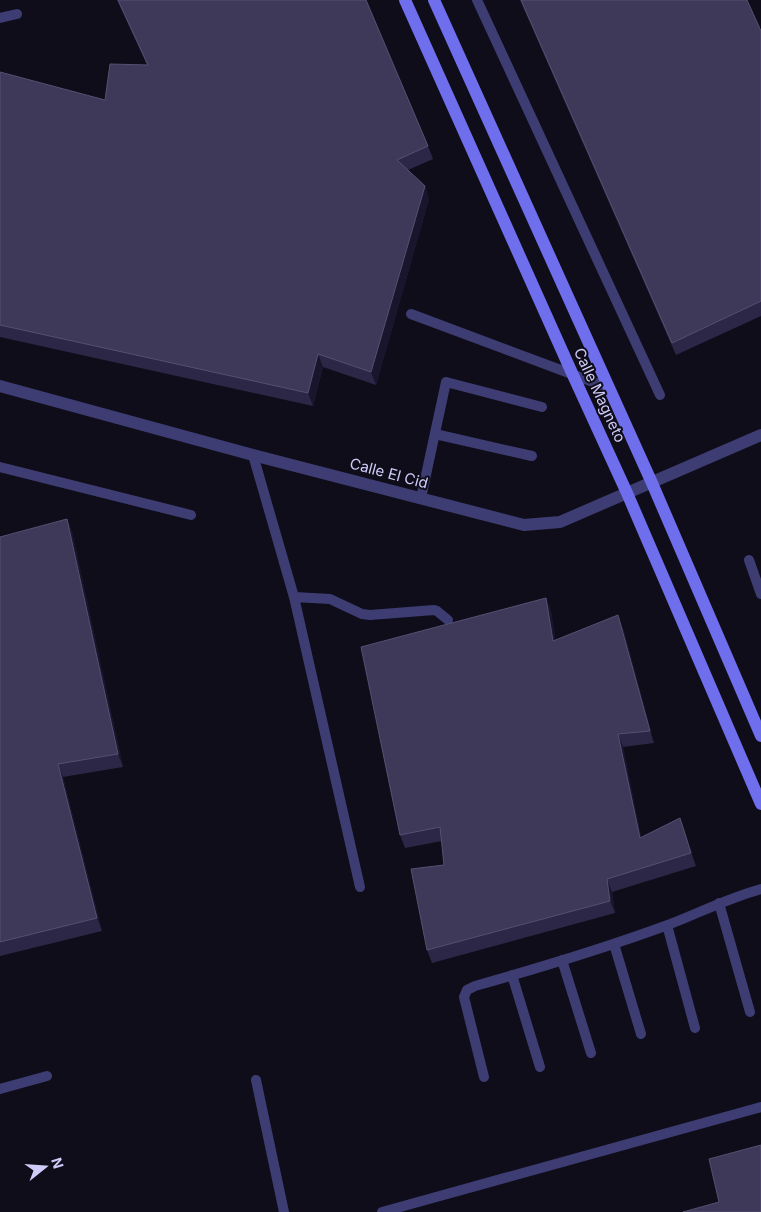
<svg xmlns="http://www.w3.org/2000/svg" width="761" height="1212" font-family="Inter,sans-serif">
	<rect width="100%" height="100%" fill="#0f0d1a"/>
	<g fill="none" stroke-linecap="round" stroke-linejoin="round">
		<!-- lane -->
		<path stroke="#3e3d73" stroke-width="10" d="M477 0 660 395
			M0 18 17 14
			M411 314 609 388
			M435 434 532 456
			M253 455 294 597 360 887
			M0 467 191 515
			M421 498 446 382 542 407
			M749 560 761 594
			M294 597 330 599 362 614 370 615 434 610 437 611 448 620
			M719 903 750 1012
			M667 925 695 1028
			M614 944 641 1034
			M562 960 591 1053
			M512 975 540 1067
			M484 1077 464 997 467 990 475 986C539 968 602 949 665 926 697 914 728 898 761 889
			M256 1080 284 1212
			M0 1089 47 1076
			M382 1212 761 1107"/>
		<!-- street -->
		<path stroke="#3e3d73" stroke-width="12" d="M0 386 253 455 524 525 560 522 761 435"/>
		<!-- secondary -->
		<path stroke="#6f6eed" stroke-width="12" d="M405 0 572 373 627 493 761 804
			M434 0 652 483 761 736"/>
	</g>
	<!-- wall -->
	<path fill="#2c2746" d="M117 0H366L428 146 433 159 408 170 425 186 429 199 376 385 323 367 313 406 0 337V72L105 100 147 65Z
		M520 0H747L761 31V316L676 355Z
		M67 519 72 532 123 767 63 777 102 931 0 956V537Z
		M546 598 551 611 555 640 623 628 654 743 623 747 641 837 680 818 696 866 612 892 615 913 432 963 427 950 444 865 442 841 405 848 400 835Z"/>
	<!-- shaded-wall -->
	<path fill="#19152c" d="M425 186 429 199 376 385 371 372Z
		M318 354 323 367 313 406 308 393Z
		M67 519 72 532 123 767 118 754Z
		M546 598 551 611 558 654 553 641Z
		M618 615 623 628 654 743 650 731Z
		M618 734 623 747 644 851 640 838Z
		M58 764 63 777 102 931 97 918Z
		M680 818 685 831 696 866 691 853Z
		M607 879 612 892 615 913 610 901Z"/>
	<!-- building -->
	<path fill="#3e3959" stroke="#555072" d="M118 0H366L428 146 397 160 425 186 371 372 318 354 308 393 0 325V72L105 100 110 64 148 65Z
		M521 0H747L761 31V301L672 343Z
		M67 519 118 754 58 764 97 918 0 942V537Z
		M546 598 553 641 618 615 650 731 618 734 640 838 680 818 691 853 607 879 610 901 427 950 411 869 444 865 440 827 400 835 361 647Z
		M761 1145V1212H683L719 1202 709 1159Z"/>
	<g text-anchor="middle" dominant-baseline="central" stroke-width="4" stroke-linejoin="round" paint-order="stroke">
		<!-- street labels -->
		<g font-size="15" fill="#d0ccf9" stroke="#0f0d1a">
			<text transform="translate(600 395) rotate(65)">Calle Magneto</text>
			<text transform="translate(389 473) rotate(15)">Calle El Cid</text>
		</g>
	</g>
	<!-- north arrow -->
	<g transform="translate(45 1167) rotate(73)" stroke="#0f0d1a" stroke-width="4" paint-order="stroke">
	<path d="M0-4L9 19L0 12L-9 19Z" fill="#d0ccf9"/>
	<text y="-8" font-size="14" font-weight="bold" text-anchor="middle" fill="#d0ccf9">N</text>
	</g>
</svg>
